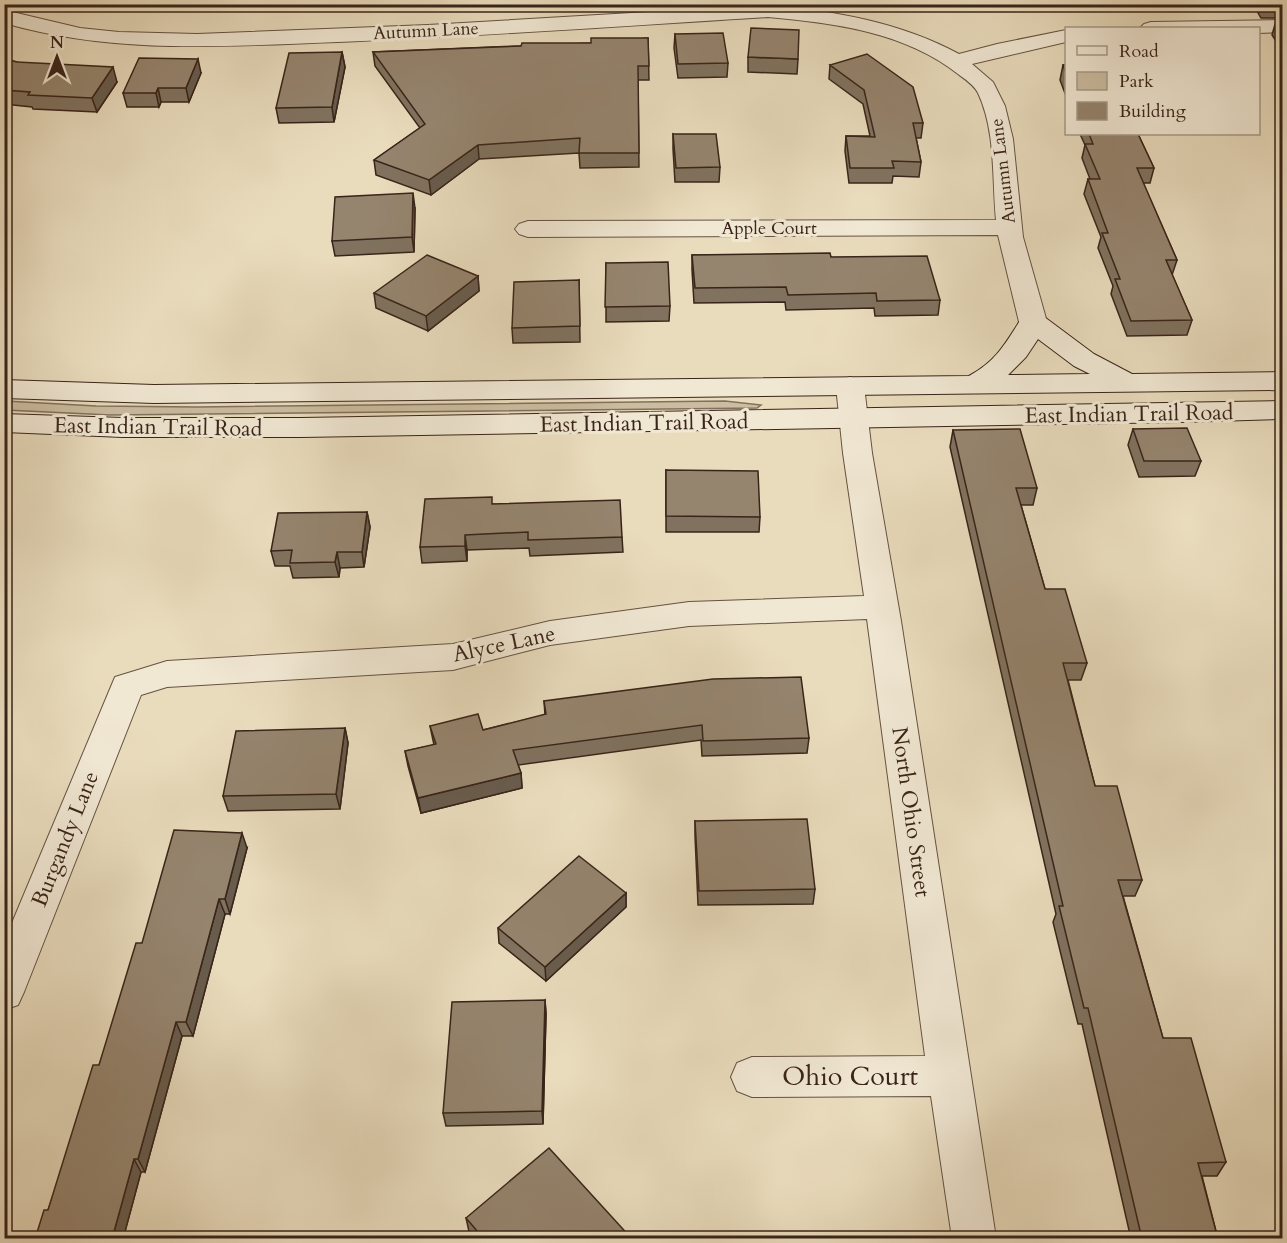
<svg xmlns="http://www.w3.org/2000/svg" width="1287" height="1243" font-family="Cardo,serif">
	<rect width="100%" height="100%" fill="#e9dcbd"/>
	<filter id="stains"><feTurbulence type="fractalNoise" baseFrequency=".00333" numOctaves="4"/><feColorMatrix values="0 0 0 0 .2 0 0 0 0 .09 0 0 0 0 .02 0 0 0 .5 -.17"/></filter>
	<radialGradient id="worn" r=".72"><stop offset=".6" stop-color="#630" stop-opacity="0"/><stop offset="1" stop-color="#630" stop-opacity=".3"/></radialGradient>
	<!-- green -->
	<path fill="#cbbda1" stroke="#82705d" stroke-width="1.5" d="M5 401 96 406 197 407 725 401 761 405 757 408 110 415 5 410Z"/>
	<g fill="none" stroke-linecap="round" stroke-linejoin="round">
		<!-- minor casing -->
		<g stroke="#655242" stroke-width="2">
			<path id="minor" d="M768 5C834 11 900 22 959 54L997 44 1066 30V42L972 64 993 82 1005 106 1013 139 1023 237 1047 322 1043 328 1033 330 1023 328 1019 322 998 235 528 237 519 234 515 229 519 224 528 221 996 220C992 178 996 131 978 93 974 85 965 79 958 74 905 32 834 23 768 17 625 26 481 36 338 42 224 46 116 55 4 23V10L80 28 119 32 197 34 428 25Z
				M1282 20V32L1258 33V28H1140L1144 24 1151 22Z
				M850 377 860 380 864 386 872 453 901 621 996 1238H952L931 1096 752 1097 737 1091 731 1077 737 1063 752 1057 925 1056 867 619 689 626 550 645 453 670 167 687 141 695 24 992 18 1005 4 1010V942L115 677 167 661 453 644 550 621 689 602 864 596 843 453 836 386 840 380Z"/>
		</g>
		<!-- secondary casing -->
		<g stroke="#392419" stroke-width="2">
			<path id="secondary" d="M1033 314 1043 316 1094 354 1132 374 1282 372V390L154 403 4 398V380L154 385 969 376C998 360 1006 342 1023 316ZM1038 339 1074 366 1090 374 1008 375 1026 357Z
				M1282 401V419L1182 422 301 437H123L4 432V414L123 418H301Z"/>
		</g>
		<!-- minor -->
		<use href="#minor" fill="#f1e8d4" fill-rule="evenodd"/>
		<!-- secondary -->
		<use href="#secondary" fill="#f1e8d4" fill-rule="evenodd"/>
	</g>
	<!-- wall -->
	<path fill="#80725f" stroke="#392419" stroke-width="1.5" d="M1253 4H1282V18H1261Z
		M1282 20V51L1272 35 1276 21Z
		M675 34 728 63 727 77 678 78 674 48Z
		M648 38 649 80H638L639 167 580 168 579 153 479 159 431 195 376 175 374 160 420 128 375 66 373 52 591 43Z
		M342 52 345 67 334 122 279 123 276 108Z
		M748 57 798 59 797 74 748 72Z
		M4 59 17 62 117 82 97 112 33 109 32 107 4 104Z
		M830 65 923 123 921 138H916L921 162 919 177 893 176 892 183H849L845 151 846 136H870L863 104 829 79Z
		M1063 65H1066V96L1060 80Z
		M201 73 189 102H161L159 107H127L123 93Z
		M673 134 720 167 719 182H675L673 149Z
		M1080 134H1138L1154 168 1150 183H1143L1177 260 1172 275 1192 320 1187 335 1127 336 1111 294 1113 286 1098 248 1101 237 1084 194 1088 179H1090L1082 158 1085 145Z
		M415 208 414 252 335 256 332 241Z
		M692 255 831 257 940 300 938 315 875 316 874 308 786 310 785 302 694 303 692 270Z
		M606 263 670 306 669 321 606 322Z
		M478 276 479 291 428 331 376 308 374 293Z
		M579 280 580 342 513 343 512 328Z
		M1133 429 1201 461 1195 476 1139 477 1128 445Z
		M953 430 1037 488 1033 505H1021L1045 589 1087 663 1081 680H1068L1095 786 1142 880 1135 896H1123L1163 1038 1226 1162 1217 1176H1202L1218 1239H1131L1082 1024H1078L1053 922 1056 914 950 447Z
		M666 470 760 517 759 532H666Z
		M493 504 622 537 623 552 530 556 529 548 467 550V561L422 563 420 547Z
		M367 512 370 527 364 567 340 568 339 577 293 578 290 566H275L271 551Z
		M544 701 809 738 807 753 702 756 701 740 518 765 521 773 522 788 421 813 408 766 405 751 434 745 430 726 483 730 545 715Z
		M345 728 348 743 340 809 228 811 223 796Z
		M695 821 815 889 813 904 698 905 695 836Z
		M247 848 230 914H225L193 1036H182L145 1172H141L123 1239H35L48 1210 142 943Z
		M626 893V907L546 981 499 943 498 928Z
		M545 1000 546 1014 543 1124 446 1126 443 1113Z
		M466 1218 632 1239H472L470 1236Z"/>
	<!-- shaded-wall -->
	<path fill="#685c4d" stroke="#392419" stroke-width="1.5" d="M342 52 345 67 334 122 332 107Z
		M198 59 201 73 189 102 186 88Z
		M113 67 117 82 97 112 92 98Z
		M158 88 161 102 159 107 156 93Z
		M478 145 479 159 431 195 429 180Z
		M413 193 415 208 414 252 412 237Z
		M478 276 479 291 428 331 426 316Z
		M367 512 370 527 364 567 362 552Z
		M465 535 467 550V561L465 546Z
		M337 552 340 568 339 577 335 562Z
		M345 728 348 743 340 809 336 794Z
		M521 773 522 788 421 813 418 798Z
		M242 833 247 848 230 914 225 899Z
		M626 893V907L546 981 545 967Z
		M219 899 225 914 193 1036 186 1022Z
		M545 1000 546 1014 543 1124 542 1111Z
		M176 1022 182 1036 145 1172 138 1159Z
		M134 1159 141 1172 123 1239H112Z"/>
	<!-- building -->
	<path fill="#95846e" stroke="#392419" stroke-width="1.5" d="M1282 20V30L1276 21Z
		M751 28 799 30 798 59 748 57Z
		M723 33 728 63 678 64 675 34Z
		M591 38H648L649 66H638L639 153H579L580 138 478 145 429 180 374 160 425 124 373 52 521 46 522 43H591Z
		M342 52 332 107 276 108 289 53Z
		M867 54 913 87 923 123H913L921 162 892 161 894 168H850L846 136 875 137 864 90 830 65Z
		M139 58 198 59 186 88H158L156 93H123Z
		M4 59 17 62 113 67 92 98 28 95 30 92 4 90Z
		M1063 65H1066V74Z
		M673 134H716L720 167 676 168Z
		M1089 134H1138L1154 168H1137L1177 260H1166L1192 320 1131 321 1115 279H1120L1102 233H1108L1088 179H1100L1085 144H1093Z
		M413 193 412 237 332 241 335 197Z
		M830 253 831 257 927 256 940 300 877 301 876 293 788 295 786 287 695 288 692 255Z
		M427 255 478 276 426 316 374 293Z
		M668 262 670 306 605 307 606 263Z
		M579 280 580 326 512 328 514 282Z
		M1187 428 1201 461H1144L1133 429Z
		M1020 429 1037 488H1016L1045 589H1065L1087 663H1063L1095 786H1117L1142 880H1118L1163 1038H1191L1226 1162 1198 1163 1218 1239H1142L1088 1008H1084L1059 906H1063L953 430Z
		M666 470 758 471 760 517 666 516Z
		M492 497V504L620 500 622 537 528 540V532L465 535V546L420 547 425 499Z
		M367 512 362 552H337L335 562 290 563 292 550 271 551 278 513Z
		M801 677 809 738 703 741 702 725 513 750 521 773 418 798 405 751 436 744 430 726 478 714 483 730 546 714 544 701 713 679Z
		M345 728 336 794 223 796 236 731Z
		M807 819 815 889 699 891 695 821Z
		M174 830 242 833 225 899H219L186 1022H176L138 1159H134L112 1239H35L44 1210H48L93 1065H99L136 943H142Z
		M579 856 626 893 545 967 498 928Z
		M545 1000 542 1111 443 1113 452 1002Z
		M549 1148 632 1239H484L466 1218Z"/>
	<g text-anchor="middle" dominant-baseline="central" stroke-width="6" stroke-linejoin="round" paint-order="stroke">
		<!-- far-street labels -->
		<g font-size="18" fill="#392419" stroke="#f1e8d4">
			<text transform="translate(426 31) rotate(-3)">Autumn Lane</text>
			<text transform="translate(1003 171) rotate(-97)">Autumn Lane</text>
			<text x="769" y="228">Apple Court</text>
		</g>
		<!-- street labels -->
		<g font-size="22" fill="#392419" stroke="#f1e8d4">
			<text transform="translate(1129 414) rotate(-1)">East Indian Trail Road</text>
			<text transform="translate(644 423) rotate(-1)">East Indian Trail Road</text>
			<text transform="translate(158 427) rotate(1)">East Indian Trail Road</text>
			<text transform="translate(504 644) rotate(-12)">Alyce Lane</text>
			<text transform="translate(911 812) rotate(82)">North Ohio Street</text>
			<text transform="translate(65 839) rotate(-68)">Burgandy Lane</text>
		</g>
		<!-- near-street labels -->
		<g font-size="27" fill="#392419" stroke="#f1e8d4">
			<text x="850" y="1076">Ohio Court</text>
		</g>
	</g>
	<!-- margin -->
	<rect width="1287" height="1243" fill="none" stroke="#e9dcbd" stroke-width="24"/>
	<rect x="6" y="6" width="1275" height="1231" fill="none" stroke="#392419" stroke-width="3"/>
	<rect x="12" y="12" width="1263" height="1219" fill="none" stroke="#392419" stroke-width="1.5"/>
	<!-- legend -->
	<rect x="1065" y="27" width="195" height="108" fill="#f1e8d4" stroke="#a79a89" stroke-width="1.5"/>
	<rect x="1077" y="46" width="30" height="9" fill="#f1e8d4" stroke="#a79a89" stroke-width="1.5"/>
	<text x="1119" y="57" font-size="18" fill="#392419">Road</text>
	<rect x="1077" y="72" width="30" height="18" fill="#cbbda1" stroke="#a79a89" stroke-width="1.5"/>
	<text x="1119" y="87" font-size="18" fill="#392419">Park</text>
	<rect x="1077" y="102" width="30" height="18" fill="#95846e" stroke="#a79a89" stroke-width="1.5"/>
	<text x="1119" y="117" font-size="18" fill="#392419">Building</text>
	<!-- north arrow -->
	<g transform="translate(57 57)" stroke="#f1e8d4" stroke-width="4.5" paint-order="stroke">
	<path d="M0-4.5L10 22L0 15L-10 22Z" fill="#392419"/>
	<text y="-9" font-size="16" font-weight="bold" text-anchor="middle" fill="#392419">N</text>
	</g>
	<rect width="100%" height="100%" filter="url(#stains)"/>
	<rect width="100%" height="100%" fill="url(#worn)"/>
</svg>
